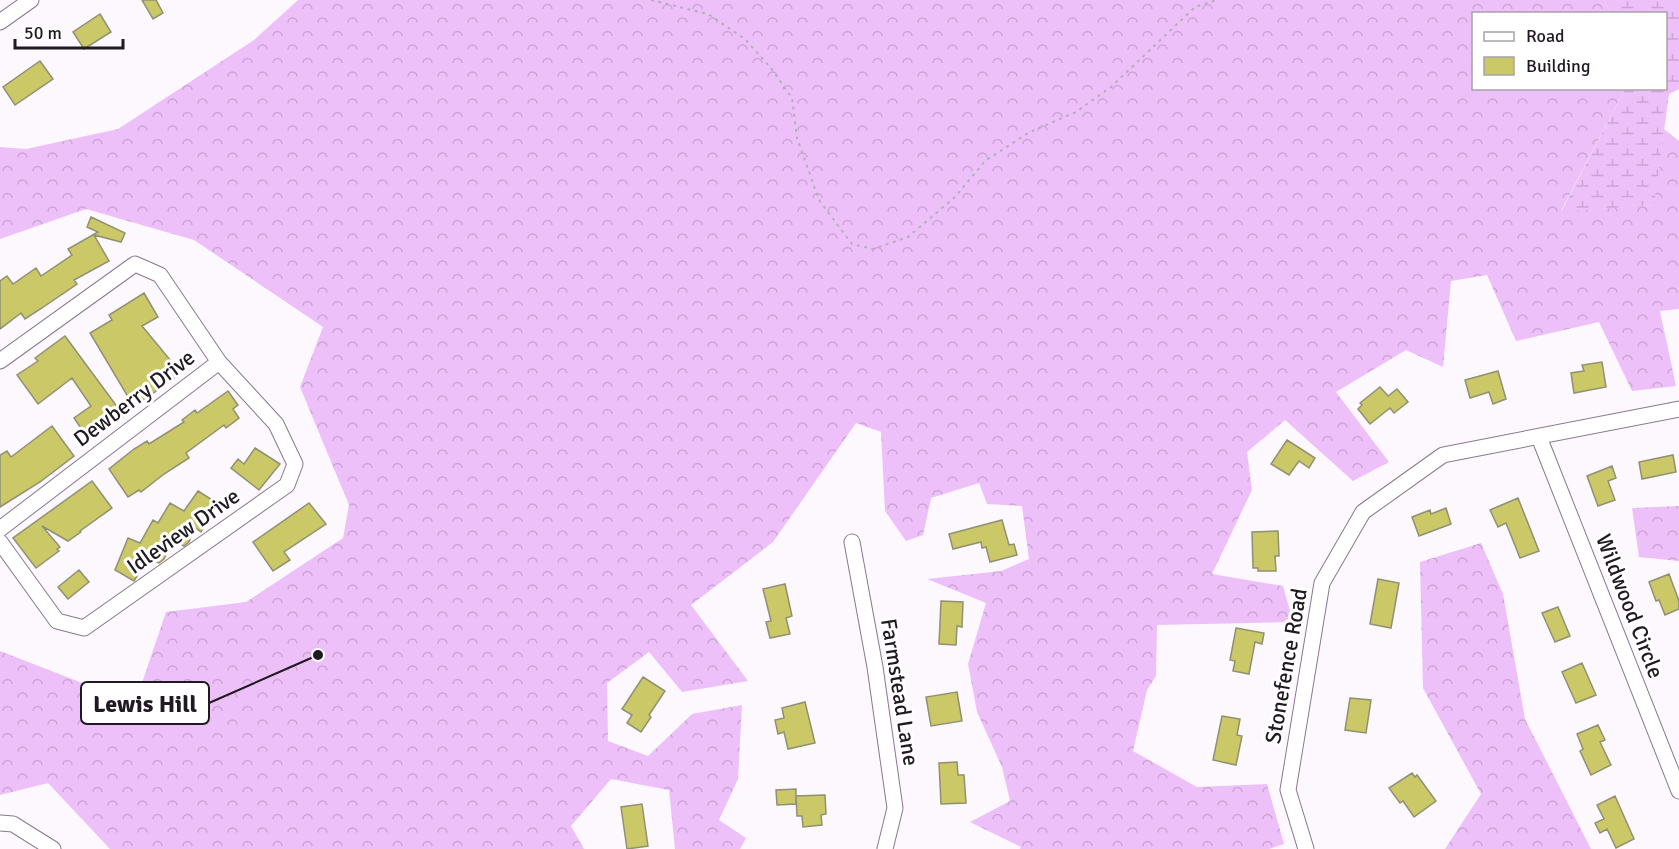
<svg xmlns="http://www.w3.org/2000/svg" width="1679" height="849" font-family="Signika,sans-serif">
	<defs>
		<pattern id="forest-crowns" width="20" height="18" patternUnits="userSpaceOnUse" patternTransform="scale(1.5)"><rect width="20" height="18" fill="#eec0f9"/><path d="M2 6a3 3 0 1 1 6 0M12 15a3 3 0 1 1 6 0" fill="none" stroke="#cca4d5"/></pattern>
		<pattern id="wetland-marsh" width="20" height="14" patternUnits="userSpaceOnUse" patternTransform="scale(1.5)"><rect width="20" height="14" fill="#eec0f9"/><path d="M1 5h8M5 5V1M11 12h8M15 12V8" fill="none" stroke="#cca4d5"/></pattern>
	</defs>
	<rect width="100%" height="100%" fill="#fcf8fd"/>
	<!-- forest -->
	<path fill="url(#forest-crowns)" d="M298 0H1604L1610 13 1474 14V88L1625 89 1561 211 1653 205 1664 129 1679 141V309L1660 311 1676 386 1632 391 1599 322 1516 341 1487 275 1451 281 1443 367 1406 350 1336 392 1389 462 1353 481 1285 420 1247 452 1252 490 1212 574 1283 586 1293 622 1157 625 1156 676 1147 690 1133 751 1197 787 1267 784 1284 844 1269 849H1020L1021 847 970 822 1010 801 1002 767 977 712 968 664 986 603 927 579 1001 571 1029 559 1022 506 987 504 979 483 931 498 923 535 906 541 885 511 881 432 856 423 773 542 691 605 748 681 682 692 649 652 607 683 608 741 648 756 692 714 742 705 738 779 719 820 746 838 740 849H675L669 790 611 779 571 826 584 849H110L48 783 0 795V651L90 686 142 683 166 612 246 602 343 538 349 505 300 387 323 327 194 240 86 209 0 239V147L26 149 118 129 254 40Z
		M1679 506V561L1639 557 1632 508Z
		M1481 543 1503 594 1525 719 1591 849H1445L1481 794 1423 688 1420 562Z"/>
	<!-- wetland -->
	<path fill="url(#wetland-marsh)" d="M1604 0H1679V89L1669 94 1654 205 1561 212 1625 89 1666 88V14L1610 13Z"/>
	<!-- building -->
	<path fill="#cbc867" stroke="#909074" stroke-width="1.5" d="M142 0H156L163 13 153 19Z
		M100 14 111 32 84 49 73 32Z
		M40 61 53 79 15 105 3 87Z
		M91 217 125 233 121 242 94 235 109 261 74 280 77 284 42 308 25 319 21 313 0 329V281L7 276 13 284 36 268 41 276 72 255 68 249 98 232 87 227Z
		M144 293 158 317 142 326 181 373 134 407 90 333 112 320 109 315Z
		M65 336 124 416 89 440 74 418 91 406 72 378 38 404 17 375 38 361 35 358Z
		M1602 362 1606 387 1574 393 1571 373 1584 371 1582 365Z
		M1498 371 1506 399 1493 404 1489 392 1470 398 1465 380Z
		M1380 387 1388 396 1397 389 1408 402 1394 413 1390 408 1370 424 1358 409 1362 405 1360 403Z
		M228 391 238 405 233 409 239 418 226 428 224 425 186 453 189 458 164 474 141 492 139 490 128 497 109 469 134 449 147 441 149 444 184 422 182 420 195 410 197 413Z
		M52 426 74 456 40 482 0 507V455L7 451 11 457Z
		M1287 440 1315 458 1309 468 1299 461 1289 475 1271 464Z
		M255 448 280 464 259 490 231 468 238 459 244 464Z
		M1673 455 1676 472 1642 479 1639 462Z
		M1612 466 1616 478 1608 481 1615 500 1598 506 1587 476Z
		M92 481 112 508 80 531 81 532 68 541 42 526 60 547 57 549 59 551 36 568 13 538Z
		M198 491 217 503 201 532 194 527 189 542 184 546 173 540 164 559 159 563 148 558 134 581 115 570 128 538 140 543 153 520 158 523 170 503 184 511Z
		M1518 498 1539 551 1520 558 1506 523 1498 527 1490 510Z
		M309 503 326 524 284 552 290 560 273 571 253 542Z
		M1446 508 1451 524 1419 536 1412 517 1430 510 1431 514Z
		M1002 520 1009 545 1014 544 1017 555 990 562 986 547 982 548 981 542 953 549 949 534Z
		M1278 531 1279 556H1275L1276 571H1258V568H1253L1252 532Z
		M79 570 89 582 68 599 58 587Z
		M1669 574 1679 601V609L1665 615 1659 600 1656 601 1649 582Z
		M1378 579 1399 583 1391 628 1370 624Z
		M785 584 792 616 786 618 790 634 770 638 766 622 771 621 763 589Z
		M941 601 963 602 962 627 957 626 956 645 939 644Z
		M1558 607 1570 636 1555 642 1542 613Z
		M1236 628 1264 633 1262 644 1255 642 1249 674 1233 671 1235 661 1230 660Z
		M1582 663 1596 695 1576 703 1562 672Z
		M643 677 665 691 649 715 651 717 641 732 627 723 632 715 622 709Z
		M957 692 962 721 931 726 926 697Z
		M1350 698 1371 700 1366 733 1345 730Z
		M805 702 815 743 788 749 784 732 778 734 775 720 784 718 782 708Z
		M1222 716 1240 719 1237 735 1242 736 1236 765 1213 760Z
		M1598 725 1605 740 1600 742 1611 765 1591 775 1580 751 1583 749 1577 734Z
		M957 762 958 775H964L966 803 941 804 939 763Z
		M1412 773 1415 777 1417 775 1436 801 1414 817 1403 801 1400 803 1389 788Z
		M796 789V804L777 805 776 790Z
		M825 795 826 814 821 815 822 825 803 827 802 816H797L796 796Z
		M1615 796 1634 839 1616 848 1607 829 1600 833 1595 823 1604 819 1597 805Z
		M642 804 648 846 627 849 621 807Z"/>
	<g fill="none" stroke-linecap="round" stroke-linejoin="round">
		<!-- minor casing -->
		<g stroke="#8a788e" stroke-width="17">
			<path id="minor" d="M0 22 31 0
				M0 361 135 264 160 275 219 362 0 529
				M1539 437 1679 791
				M0 542 57 621 84 628 287 485 295 464 276 424 219 362
				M852 542 875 667 895 808 885 849
				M0 823 13 824 53 849
				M1306 849 1288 790 1322 583 1363 512 1443 455 1679 409"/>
		</g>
		<!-- path -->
		<path stroke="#b5b0b6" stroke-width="2" stroke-dasharray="3 4.5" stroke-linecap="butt" d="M651 0 708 14 745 39 771 68 792 98 797 138 819 200 852 244 873 249 908 237 955 197 985 161 1028 133 1076 112 1111 87 1195 7 1216 0"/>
		<!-- minor -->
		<use href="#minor" stroke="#fff" stroke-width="15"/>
	</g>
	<g text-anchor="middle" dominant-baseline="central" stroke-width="6" stroke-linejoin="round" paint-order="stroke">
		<!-- street labels -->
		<g font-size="22" fill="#201922" stroke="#fff">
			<text transform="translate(134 398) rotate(-37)">Dewberry Drive</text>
			<text transform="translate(183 531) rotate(-35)">Idleview Drive</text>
			<text transform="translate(1630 606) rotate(69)">Wildwood Circle</text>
			<text transform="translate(1286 666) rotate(-80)">Stonefence Road</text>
			<text transform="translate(900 692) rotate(81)">Farmstead Lane</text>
		</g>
	</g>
	<!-- callouts -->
	<path fill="none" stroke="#201922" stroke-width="2" d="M318 655L209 703"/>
	<circle fill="#201922" stroke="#fff" stroke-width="2" cx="318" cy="655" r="6"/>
	<rect fill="#fff" stroke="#201922" stroke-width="2" x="81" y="682" width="128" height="42" rx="6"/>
	<g font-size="24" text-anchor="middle" font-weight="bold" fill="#201922">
		<text x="145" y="712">Lewis Hill</text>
	</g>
	<!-- legend -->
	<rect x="1472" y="12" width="195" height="78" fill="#ffffff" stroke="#a6a3a7" stroke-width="1.5"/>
	<rect x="1484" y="32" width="30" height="9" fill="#ffffff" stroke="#a6a3a7" stroke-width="1.5"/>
	<text x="1526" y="42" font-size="18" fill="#201922">Road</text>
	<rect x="1484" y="57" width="30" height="18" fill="#cbc867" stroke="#a6a3a7" stroke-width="1.5"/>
	<text x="1526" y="72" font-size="18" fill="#201922">Building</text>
	<!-- scale -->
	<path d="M15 39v9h108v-9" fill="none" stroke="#201922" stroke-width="3"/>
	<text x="24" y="39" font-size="18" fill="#201922" stroke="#ffffff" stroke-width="4.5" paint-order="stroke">50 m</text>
</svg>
